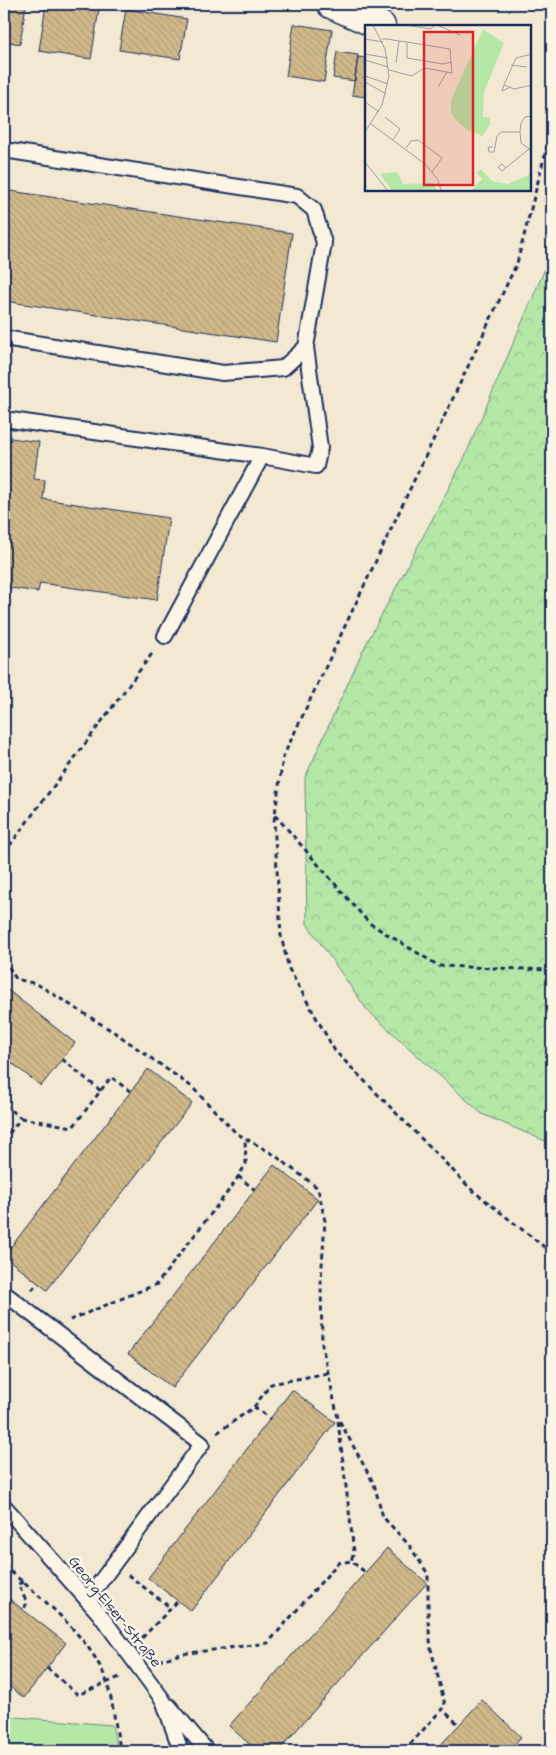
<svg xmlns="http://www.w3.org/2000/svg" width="556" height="1755" font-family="'Architects Daughter',sans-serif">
	<defs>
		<pattern id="forest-crowns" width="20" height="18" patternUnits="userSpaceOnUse" patternTransform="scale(1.25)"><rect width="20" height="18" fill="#b5e7a7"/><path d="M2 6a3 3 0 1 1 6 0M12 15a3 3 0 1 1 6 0" fill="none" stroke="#9bc692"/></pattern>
		<pattern id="building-back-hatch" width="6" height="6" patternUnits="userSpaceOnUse" patternTransform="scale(1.25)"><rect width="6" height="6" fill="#d1b989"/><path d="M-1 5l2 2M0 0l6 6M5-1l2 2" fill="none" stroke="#b39f79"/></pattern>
	</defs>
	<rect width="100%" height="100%" fill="#f3e9d3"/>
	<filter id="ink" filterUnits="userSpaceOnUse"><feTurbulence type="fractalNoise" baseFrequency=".02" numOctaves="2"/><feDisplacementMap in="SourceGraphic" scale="10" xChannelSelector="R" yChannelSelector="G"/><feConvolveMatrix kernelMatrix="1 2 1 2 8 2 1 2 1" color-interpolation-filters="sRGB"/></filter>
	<g filter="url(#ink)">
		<!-- forest -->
		<path fill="url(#forest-crowns)" stroke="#688b82" d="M552 252V1144L482 1114 367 1010 307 924 305 778 362 652 463 461Z"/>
		<!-- garden -->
		<path fill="#b5e7a7" stroke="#688b82" d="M4 1716 112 1725 118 1751H4Z"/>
		<!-- building -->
		<path fill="url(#building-back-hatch)" stroke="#1b2f5e" d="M4 4H26L20 44 4 41Z
			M46 4H63L99 9 91 59 39 51Z
			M126 9 187 19 180 59 119 50Z
			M294 24 332 30 324 82 286 76Z
			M337 52 358 55 355 81 333 78Z
			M358 57 366 58V97L352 95Z
			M4 190 292 233 276 342 4 301Z
			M4 437 39 442 34 479 45 480 43 499 169 518 157 600 40 583 38 592 4 587Z
			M4 987 75 1043 41 1086 4 1057Z
			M148 1069 192 1103 47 1290 4 1256Z
			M274 1165 318 1199 172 1388 128 1354Z
			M292 1390 335 1422 191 1611 148 1578Z
			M387 1548 427 1583 278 1751H257L229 1726Z
			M4 1595 66 1643 24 1698 4 1682Z
			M482 1700 521 1737 508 1751H435Z"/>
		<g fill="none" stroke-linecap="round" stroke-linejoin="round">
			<!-- service casing -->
			<g stroke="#1b2f5e" stroke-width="18">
				<path id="service" d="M4 150 297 196 314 210 324 243 306 347 283 368 223 373 4 338
					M4 419 262 456 165 636
					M262 456 316 466 320 448 306 347
					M4 1293 202 1444 87 1600
					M4 1506 98 1612 163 1700 181 1751
					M169 1706 207 1751"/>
			</g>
			<!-- minor casing -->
			<g stroke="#1b2f5e" stroke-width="31">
				<path id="minor" d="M331 4 381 26"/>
			</g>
			<!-- path -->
			<path stroke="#1b2f5e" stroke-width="3" stroke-dasharray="5 4" stroke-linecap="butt" d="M552 127 517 263 283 757 274 821 281 936 289 969 335 1051 472 1190 552 1253
				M275 815 369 923 439 966 552 970
				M4 853 154 651
				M4 959 16 979 37 984 117 1034 192 1087 236 1133 273 1154 318 1188 325 1221 321 1280 322 1345 338 1418 374 1484 383 1517 409 1545 428 1574V1621L431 1649 445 1705 442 1709
				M62 1059 101 1091
				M4 1105 21 1118 4 1140
				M21 1118 73 1127 111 1077 131 1092
				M238 1176 255 1190
				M32 1290 38 1283
				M70 1320 157 1284 233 1185 246 1164 245 1139
				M254 1407 270 1419
				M338 1421 354 1552 351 1561
				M217 1433 254 1407 271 1384 328 1373
				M4 1566C38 1595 93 1638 107 1683 114 1705 115 1729 121 1751
				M128 1575 171 1608
				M23 1582 18 1584 27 1603 23 1610
				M142 1638 178 1601
				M158 1661 181 1654 268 1643 338 1563 351 1561 365 1572
				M47 1668 78 1695 122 1676
				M404 1751 442 1709 459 1725"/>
			<!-- service -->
			<use href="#service" stroke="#fcf5e5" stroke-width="14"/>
			<!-- minor -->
			<use href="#minor" stroke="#fcf5e5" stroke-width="28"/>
		</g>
	</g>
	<g text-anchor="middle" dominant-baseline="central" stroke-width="5" stroke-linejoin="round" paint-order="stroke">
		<!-- street labels -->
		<g font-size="15" fill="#1b2f5e" stroke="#fcf5e5">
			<text transform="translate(115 1612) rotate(51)">Georg-Elser-Straße</text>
		</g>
	</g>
	<!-- overview -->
	<g transform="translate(365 25)">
		<rect width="166" height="166" fill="#f3e9d3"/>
		<path d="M118 4 139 18 119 67 118 92H125V100L117 111 101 104 91 95 86 88V75Z" fill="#b5e7a7"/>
		<path d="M116 144 127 156 143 159 166 149V166H106L117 154 112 148ZM32 147 38 159 69 158 71 166H27L15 149Z" fill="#b5e7a7"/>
		<path fill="none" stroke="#9d9fa4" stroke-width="1" d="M41 0 66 4 69 0M72 0 95 10M0 14 18 17M17 14H22L34 16 42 17 54 19 85 24 86 37 78 39 42 33V17M0 29 23 33M0 35 23 42M31 38 34 16M146 40 162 42M24 45 47 51 59 43 82 47 73 62M82 47 87 48 86 37M0 51 23 59M0 57 21 69M139 60 151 33 167 29M146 62 137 66 139 60 149 64 167 60M0 77 14 87M20 92 35 104 28 115M6 99 60 139 73 155 76 166M0 107 17 80 24 51 20 24 8 0M128 122H123L124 127H129L132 111 136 107H155M41 123 46 116 53 115 77 133 67 147M166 125 156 118 155 107 156 98 160 92 167 91M0 137 23 166M141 143 137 139 133 142 137 146 164 124"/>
		<path fill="#d62828" fill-opacity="0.15" stroke="#d62828" stroke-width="2.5" d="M59 7H108V160H59Z"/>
		<rect width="166" height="166" fill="none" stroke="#1b2f5e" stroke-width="2.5"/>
	</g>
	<!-- margin -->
	<rect width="556" height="1755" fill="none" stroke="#fcf5e5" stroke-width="20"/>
	<rect x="10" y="10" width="536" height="1735" fill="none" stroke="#1b2f5e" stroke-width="2" filter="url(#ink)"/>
</svg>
